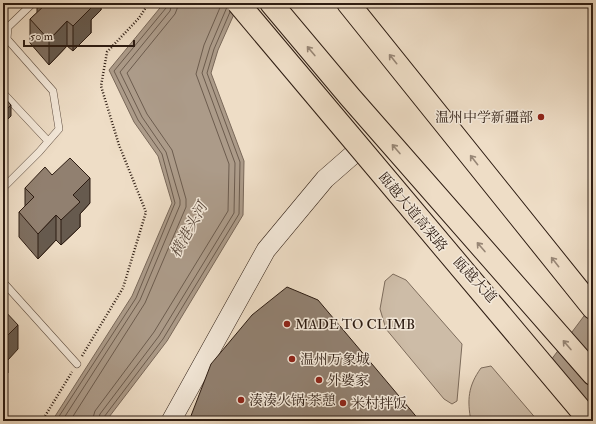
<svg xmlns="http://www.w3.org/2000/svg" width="596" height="424" font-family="'IM FELL Double Pica','Noto Serif SC',serif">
	<rect width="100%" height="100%" fill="#eeddc6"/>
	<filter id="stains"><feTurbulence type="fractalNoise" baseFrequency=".005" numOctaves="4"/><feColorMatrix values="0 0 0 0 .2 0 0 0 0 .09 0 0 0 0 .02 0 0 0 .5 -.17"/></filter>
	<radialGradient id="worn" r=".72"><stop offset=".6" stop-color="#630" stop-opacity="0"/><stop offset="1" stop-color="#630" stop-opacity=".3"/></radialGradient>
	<!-- green -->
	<path fill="#cdbca7" stroke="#7d6c5c" d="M393 274 406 280 462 344 457 401 452 404 444 399 386 329 380 309 385 281Z
		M491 366 538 421H471C467 400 468 386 481 368Z"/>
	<!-- water -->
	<path fill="#ac9b89" stroke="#796859" d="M164 3H239L218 50 211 73 244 161 243 215 167 341 106 421H52L132 296 172 203 158 156 134 122 109 70Z
		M593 304V421L539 376Z"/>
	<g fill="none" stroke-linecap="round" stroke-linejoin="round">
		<!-- shore -->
		<path stroke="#6c5c4e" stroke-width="1" d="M56 421 136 298 175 203 162 154 138 120 114 71 166 8 167 3
			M62 421 140 300 180 205V200L166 152 142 117 120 72 170 11 172 3
			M70 421 145 303 186 207V199L172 150 147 114 127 73 175 14 177 9 178 3
			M92 421 95 411 154 332 228 211 229 164 196 74 204 45 222 3
			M98 421 100 414 159 336 234 213 235 163 202 73 210 47 227 7
			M103 421 104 417 163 339 239 214 240 162 207 73 214 49 230 12"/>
		<!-- lane casing -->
		<g stroke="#5d4c3f" stroke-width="8">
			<path id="lane" d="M3 93 48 141
				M3 188 39 152 59 129 53 91 7 39 8 27 33 3
				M3 282 77 364"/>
		</g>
		<!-- secondary casing -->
		<g stroke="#2d1c12" stroke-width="20">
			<path id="secondary" d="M171 421 266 250 325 179 357 151"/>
		</g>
		<!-- highway casing -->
		<g stroke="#2d1c12" stroke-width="24">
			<path id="highway" d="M271 3 350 97 593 374
				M348 3 593 308"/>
		</g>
		<!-- path -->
		<path stroke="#2d1c12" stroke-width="2.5" stroke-dasharray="1 2" stroke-linecap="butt" d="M82 356 123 288 146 212 119 145 101 86 107 52 139 18 149 3
			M42 421 72 372"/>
		<!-- lane -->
		<use href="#lane" stroke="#f4e9da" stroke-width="7"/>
		<!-- secondary -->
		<use href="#secondary" stroke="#f4e9da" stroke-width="19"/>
		<!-- highway -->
		<use href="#highway" stroke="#eeddc6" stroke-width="22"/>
		<!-- highway-bridge casing -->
		<g stroke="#2d1c12" stroke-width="24" stroke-linecap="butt">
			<path id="highway-bridge" d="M238 3 590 421"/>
		</g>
		<!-- highway-bridge -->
		<use href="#highway-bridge" stroke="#eeddc6" stroke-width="22"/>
	</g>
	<!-- wall -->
	<path fill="#7d6e60" stroke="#2d1c12" d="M37 3H101V10L91 20V33L73 51 67 46 49 65 30 43V19L37 13Z
		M25 188 90 203 80 214V227L61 245 56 240 38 259 19 237V212L25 206Z"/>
	<!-- shaded-wall -->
	<path fill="#665a4e" stroke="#2d1c12" d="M85 3H101V10L91 20V33L73 51V26Z
		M67 21V46L49 65V40Z
		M11 105V116L3 124V113Z
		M90 178V203L80 214V227L61 245V220L73 195Z
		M56 215V240L38 259V234Z
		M18 325V349L8 360V373L3 378V340Z"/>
	<!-- building -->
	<path fill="#918070" stroke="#2d1c12" d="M45 3H86L91 8 73 26 67 21 49 40 30 19 46 4Z
		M3 96 11 105 3 113Z
		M70 158 90 178 73 195 80 202 61 220 56 215 38 234 19 212 34 197 25 188 45 167 52 175Z
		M287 287 318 300 420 421H189L211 364 252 315Z
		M3 309 18 325 3 340Z
		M3 343 8 348 3 353Z"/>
	<!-- one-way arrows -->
	<defs><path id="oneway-shaft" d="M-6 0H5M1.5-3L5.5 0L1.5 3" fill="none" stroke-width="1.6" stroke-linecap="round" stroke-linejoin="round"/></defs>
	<g stroke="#978675">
		<use href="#oneway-shaft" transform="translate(311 51) rotate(-130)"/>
		<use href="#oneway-shaft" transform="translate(393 59) rotate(-129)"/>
		<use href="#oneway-shaft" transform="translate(396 149) rotate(-131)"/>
		<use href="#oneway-shaft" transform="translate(474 160) rotate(-128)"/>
		<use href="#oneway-shaft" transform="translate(481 247) rotate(-131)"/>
		<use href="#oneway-shaft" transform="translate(555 262) rotate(-128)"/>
		<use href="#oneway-shaft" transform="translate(567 345) rotate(-131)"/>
	</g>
	<!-- markers -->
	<g fill="#8f2418" stroke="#f4e9da" stroke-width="1.5">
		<circle cx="541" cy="117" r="4"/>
		<circle cx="287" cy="324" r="4"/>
		<circle cx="292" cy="359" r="4"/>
		<circle cx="319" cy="380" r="4"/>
		<circle cx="241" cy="400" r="4"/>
		<circle cx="343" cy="403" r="4"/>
	</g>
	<g text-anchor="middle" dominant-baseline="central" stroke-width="3" stroke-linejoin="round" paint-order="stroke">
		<!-- poi labels -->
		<g font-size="14" fill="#2d1c12" stroke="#f4e9da" text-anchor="start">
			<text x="533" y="117" text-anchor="end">温州中学新疆部</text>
			<text x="295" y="324">MADE TO CLIMB</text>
			<text x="300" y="359">温州万象城</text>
			<text x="327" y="380">外婆家</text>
			<text x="249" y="400">湊湊火锅·茶憩</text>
			<text x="351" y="403">米村拌饭</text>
		</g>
		<!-- street labels -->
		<g font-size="14" fill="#2d1c12" stroke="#f4e9da">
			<text transform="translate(413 212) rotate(50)">瓯越大道高架路</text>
			<text transform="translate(475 280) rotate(47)">瓯越大道</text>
		</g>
		<!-- water labels -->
		<g font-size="15" font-style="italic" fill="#604f42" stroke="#f4e9da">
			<text transform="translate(189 230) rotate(-61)">横港头河</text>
		</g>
	</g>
	<!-- margin -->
	<rect width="596" height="424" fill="none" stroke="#eeddc6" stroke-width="16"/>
	<rect x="4" y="4" width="588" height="416" fill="none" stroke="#2d1c12" stroke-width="2"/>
	<rect x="8" y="8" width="580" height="408" fill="none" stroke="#2d1c12"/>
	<!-- scale -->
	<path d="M24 40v6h110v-6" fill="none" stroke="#2d1c12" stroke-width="2"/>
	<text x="30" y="40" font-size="12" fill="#2d1c12" stroke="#f4e9da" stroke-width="3" paint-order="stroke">50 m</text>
	<rect width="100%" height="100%" filter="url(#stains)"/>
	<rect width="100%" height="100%" fill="url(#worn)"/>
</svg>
